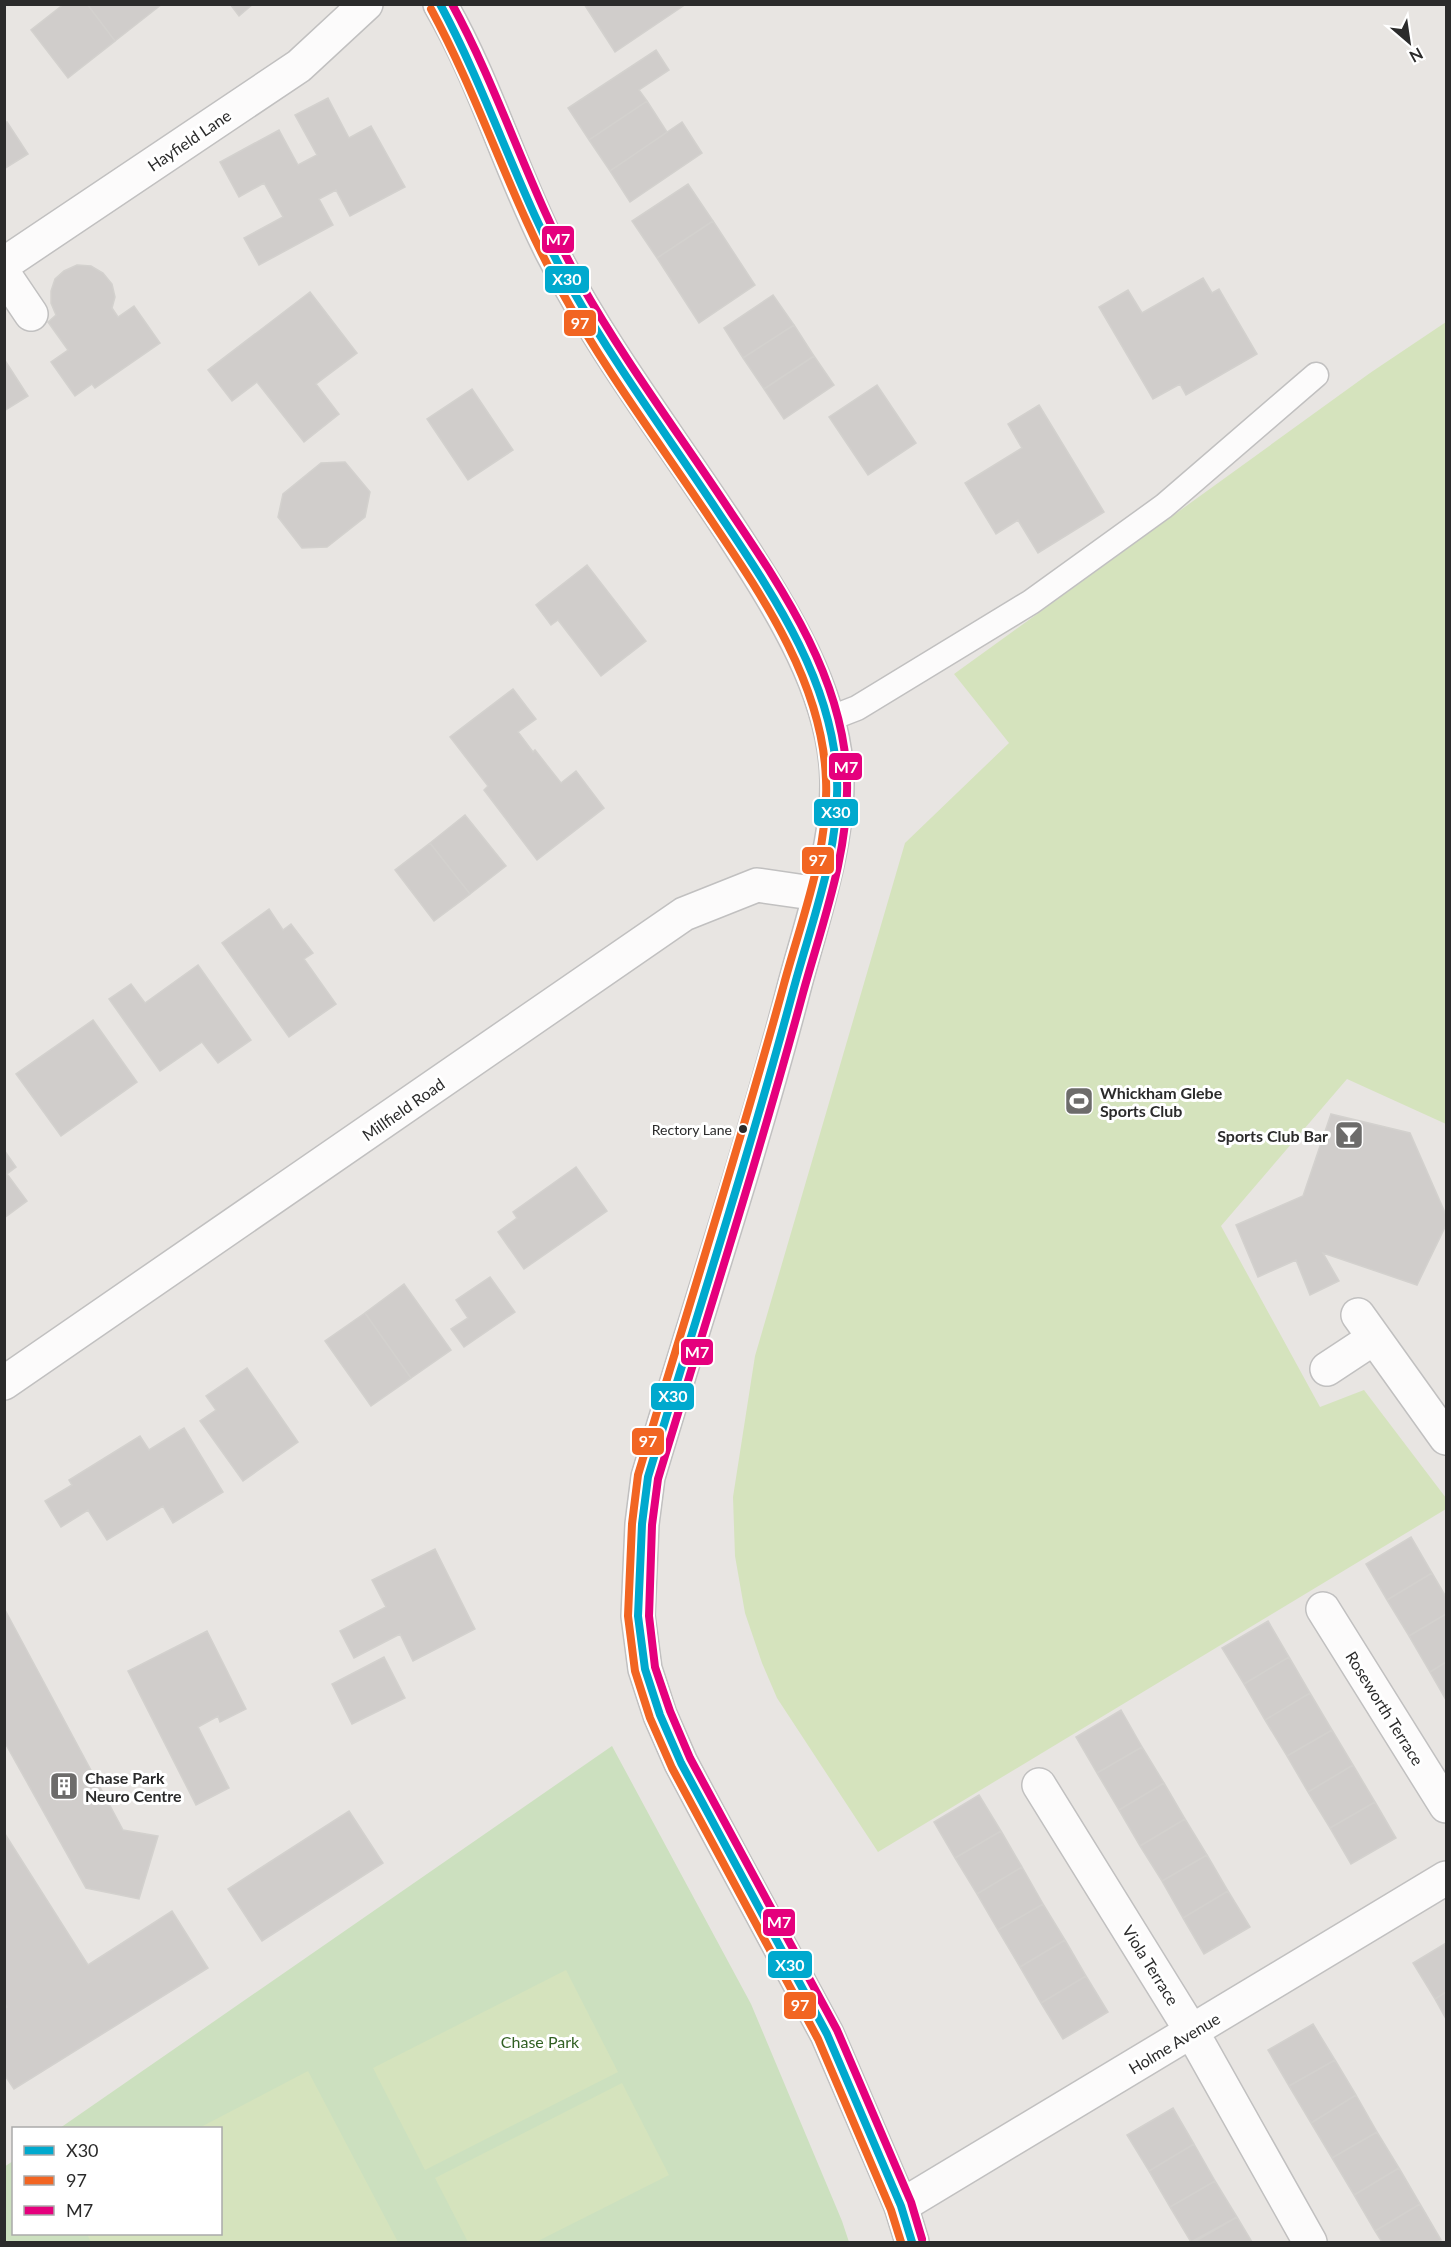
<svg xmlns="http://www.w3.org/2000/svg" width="1451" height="2247" font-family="Lato,sans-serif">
	<rect width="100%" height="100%" fill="#e8e5e2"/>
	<!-- green -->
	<path fill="#cce0bf" d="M612 1746 751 2004 842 2221 849 2242H5L4 2167 13 2161 14 2234H220V2128H60Z"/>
	<!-- pitch -->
	<path fill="#d5e3bd" d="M1446 322V1124L1347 1079 1221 1226 1320 1407 1364 1390 1446 1498V1509L878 1852 777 1698 762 1663 745 1613 735 1556 733 1497 755 1356 905 843 1009 743 954 674 1370 373Z
		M566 1970 618 2072 425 2170 373 2068Z
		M308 2071 398 2242H91L87 2234H220V2128H199Z
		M622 2083 669 2175 536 2242H468L435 2178Z"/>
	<!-- building -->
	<path fill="#d0cdcb" stroke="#d3d1ce" stroke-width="1.5" d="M64 4H87L115 41 68 78 31 30Z
		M87 4H162L115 41Z
		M230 4H253L239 16Z
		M584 4H686L615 52Z
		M656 50 669 70 639 90 647 101 589 140 568 108Z
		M328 98 349 138 371 126 405 187 350 216 336 190 319 199 333 225 259 265 244 238 283 217 264 183 239 197 220 162 279 130 298 165 317 155 295 115Z
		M647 101 667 132 610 171 589 140Z
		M7 122 28 154 4 169V123Z
		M682 122 702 153 630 202 610 171Z
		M688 184 713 221 657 258 632 221Z
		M713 221 755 285 699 323 657 258Z
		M77 265 91 266 103 273 112 284 115 297 112 308 118 317 134 306 160 343 95 388 92 384 75 396 51 362 68 350 48 322 56 315 51 303V291L55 279 64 271Z
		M1203 278 1212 293 1219 289 1257 354 1186 395 1180 384 1153 399 1099 307 1128 290 1142 313Z
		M310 292 357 353 316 384 339 414 304 442 257 382 232 401 208 370Z
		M773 295 794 325 743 358 724 328Z
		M794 325 814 356 764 389 743 358Z
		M814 356 834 385 784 419 764 389Z
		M4 359 28 396 4 411Z
		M877 385 916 443 868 475 829 417Z
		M472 389 513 450 468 480 427 419Z
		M1039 405 1104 512 1038 553 1018 520 996 534 965 483 1022 448 1008 424Z
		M345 462 370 492 365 517 327 547 302 548 278 517 283 494 321 463Z
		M587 565 646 641 601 676 558 620 551 625 536 605Z
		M513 689 536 719 518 732 533 752 535 750 561 783 576 771 604 808 537 860 484 790 488 786 450 737Z
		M465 815 506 866 470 894 430 843Z
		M430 843 470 894 434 921 395 870Z
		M269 909 283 930 291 924 313 953 304 959 336 1004 289 1037 222 943Z
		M198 965 251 1040 218 1063 202 1042 160 1071 109 999 131 984 145 1003Z
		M93 1020 137 1082 61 1136 16 1074Z
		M1331 1114 1410 1133 1446 1215V1225L1417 1285 1323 1253 1339 1281 1310 1295 1296 1260 1258 1277 1236 1225 1303 1196Z
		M4 1150 16 1167 7 1174 27 1201 4 1218Z
		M576 1167 607 1211 524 1269 498 1232 517 1218 513 1212Z
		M490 1277 515 1312 464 1347 451 1329 468 1318 456 1300Z
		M404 1284 451 1350 411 1378 365 1313Z
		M365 1313 411 1378 371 1406 325 1341Z
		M247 1368 298 1442 243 1481 200 1421 216 1410 206 1396Z
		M184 1428 223 1492 173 1523 163 1506 107 1540 88 1510 61 1527 45 1501 72 1485 69 1480 140 1436 149 1450Z
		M1411 1537 1432 1573 1387 1600 1366 1564Z
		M435 1549 475 1629 413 1661 400 1634 354 1658 340 1631 386 1607 372 1580Z
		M1432 1573 1446 1597V1614L1409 1636 1387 1600Z
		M4 1608 123 1830 158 1836 139 1899 86 1888 4 1741Z
		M1446 1614V1662L1430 1672 1409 1636Z
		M1268 1621 1289 1657 1244 1684 1222 1648Z
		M207 1631 246 1709 220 1722 218 1716 198 1727 229 1788 196 1805 128 1671Z
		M384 1657 405 1698 352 1724 332 1684Z
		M1289 1657 1310 1693 1265 1720 1244 1684Z
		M1446 1662V1700L1430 1672Z
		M1310 1693 1332 1730 1287 1756 1265 1720Z
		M1121 1710 1142 1747 1097 1773 1076 1737Z
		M1332 1730 1353 1765 1308 1792 1287 1756Z
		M1142 1747 1164 1783 1119 1810 1097 1773Z
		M1353 1765 1375 1802 1330 1828 1308 1792Z
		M1164 1783 1185 1819 1140 1846 1119 1810Z
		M979 1795 1001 1831 955 1858 934 1822Z
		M1375 1802 1396 1838 1351 1864 1330 1828Z
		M349 1811 383 1863 262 1941 228 1889Z
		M1185 1819 1207 1855 1162 1881 1140 1846Z
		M1001 1831 1022 1867 977 1894 955 1858Z
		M5 1834 88 1965 172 1911 208 1968 14 2089 4 2074V2009L7 2007 4 2002Z
		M1207 1855 1228 1891 1183 1918 1162 1881Z
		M1022 1867 1043 1904 998 1930 977 1894Z
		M1228 1891 1250 1927 1204 1954 1183 1918Z
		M1043 1904 1065 1940 1020 1967 998 1930Z
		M1065 1940 1086 1976 1041 2003 1020 1967Z
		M1446 1943V1992L1435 1999 1413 1963Z
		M1086 1976 1108 2012 1063 2039 1041 2003Z
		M1446 1992V2019L1435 1999Z
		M1313 2024 1335 2060 1289 2086 1268 2050Z
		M1335 2060 1356 2095 1311 2123 1289 2086Z
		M1356 2095 1377 2132 1332 2158 1311 2123Z
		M1173 2108 1194 2144 1149 2171 1127 2135Z
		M1377 2132 1399 2168 1354 2195 1332 2158Z
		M1194 2144 1215 2181 1170 2207 1149 2171Z
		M1399 2168 1420 2204 1375 2231 1354 2195Z
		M1215 2181 1237 2217 1191 2242 1170 2207Z
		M1420 2204 1441 2240 1437 2242H1382L1375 2231Z
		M1237 2217 1252 2242H1194Z"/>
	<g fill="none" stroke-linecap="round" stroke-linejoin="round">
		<!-- lane casing -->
		<g stroke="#c1c0c0" stroke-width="27">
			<path id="lane" d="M826 720 857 708 1031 602 1164 506 1316 375"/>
		</g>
		<!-- street casing -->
		<g stroke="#c1c0c0" stroke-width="36">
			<path id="street" d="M4 264 299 66 366 4
				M4 274 31 314
				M1358 1315 1446 1438
				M1327 1369 1374 1338
				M4 1383 684 914 757 885 819 894
				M1323 1609 1446 1806
				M1039 1785 1192 2032 1310 2242
				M901 2206 1446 1878"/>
		</g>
		<!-- secondary casing -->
		<g stroke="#c1c0c0" stroke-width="36">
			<path id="secondary" d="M440 4C486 83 511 173 553 254 603 351 671 439 731 531 778 604 835 690 837 780 838 845 812 921 795 984 752 1150 697 1313 648 1477L642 1524 638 1616 645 1669 660 1715 681 1763 705 1808 827 2034 901 2206 912 2242"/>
		</g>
		<!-- lane -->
		<use href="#lane" stroke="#fcfbfb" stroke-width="24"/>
		<!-- street -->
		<use href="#street" stroke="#fcfbfb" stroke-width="33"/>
		<!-- secondary -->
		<use href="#secondary" stroke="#fcfbfb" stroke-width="33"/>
		<!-- bus-1 casing -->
		<g stroke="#fff" stroke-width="12">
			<path id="bus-1" d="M440 4C490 97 520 198 572 289 617 368 672 442 722 518 774 596 833 682 837 779 840 851 811 923 793 991 749 1155 697 1315 648 1477L642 1524 638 1616 645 1669 660 1715 681 1763 827 2034 901 2206 912 2242"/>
		</g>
		<!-- bus-2 casing -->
		<g stroke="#fff" stroke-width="12">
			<path id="bus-2" d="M431 9C481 101 511 201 562 292 606 372 661 445 711 520 763 597 823 684 826 780 829 849 802 918 784 984 739 1149 687 1311 638 1475L632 1524 628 1616 635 1671 650 1718 672 1768 818 2039 891 2210 901 2242"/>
		</g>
		<!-- bus-3 casing -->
		<g stroke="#fff" stroke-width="12">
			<path id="bus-3" d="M452 4C501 94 530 193 580 282 625 362 680 435 730 511 784 591 845 681 847 781 849 853 822 924 803 993 759 1156 707 1317 658 1479L652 1525 649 1616 655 1667 670 1711 690 1758 837 2030 911 2202 922 2239"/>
		</g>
		<!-- bus-1 -->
		<use href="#bus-1" stroke="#00a9ce" stroke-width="8"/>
		<!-- bus-2 -->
		<use href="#bus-2" stroke="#f26522" stroke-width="8"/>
		<!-- bus-3 -->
		<use href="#bus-3" stroke="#e5007d" stroke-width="8"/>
	</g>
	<!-- icons -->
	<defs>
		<g id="stadium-square" transform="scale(1.5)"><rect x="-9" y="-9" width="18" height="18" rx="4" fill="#6d6c6b" stroke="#fff"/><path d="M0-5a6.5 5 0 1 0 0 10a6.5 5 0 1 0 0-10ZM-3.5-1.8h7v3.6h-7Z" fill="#fff"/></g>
		<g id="bar-square" transform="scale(1.5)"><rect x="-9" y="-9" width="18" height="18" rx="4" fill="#6d6c6b" stroke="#fff"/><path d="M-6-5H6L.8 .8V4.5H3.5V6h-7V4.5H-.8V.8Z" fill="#fff"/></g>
		<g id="building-square" transform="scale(1.5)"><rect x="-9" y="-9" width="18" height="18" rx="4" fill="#6d6c6b" stroke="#fff"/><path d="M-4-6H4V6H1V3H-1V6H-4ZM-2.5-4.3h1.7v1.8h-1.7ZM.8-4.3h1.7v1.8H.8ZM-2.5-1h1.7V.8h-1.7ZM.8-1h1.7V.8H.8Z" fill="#fff"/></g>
	</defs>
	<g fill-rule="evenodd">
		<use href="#stadium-square" x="1079" y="1101"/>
		<use href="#bar-square" x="1349" y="1135"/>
		<use href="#building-square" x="64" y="1786"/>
	</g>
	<!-- markers -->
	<circle fill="#2b2b2b" stroke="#fff" stroke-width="2" cx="743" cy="1129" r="5"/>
	<g text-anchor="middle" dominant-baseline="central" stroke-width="6" stroke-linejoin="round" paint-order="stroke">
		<!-- bus labels -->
		<g font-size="14" fill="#2b2b2b" stroke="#fff" text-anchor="end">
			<text x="732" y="1129">Rectory Lane</text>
		</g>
		<!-- street labels -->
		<g font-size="16" fill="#2b2b2b" stroke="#fff">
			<text transform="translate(189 140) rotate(-34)">Hayfield Lane</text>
			<text transform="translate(403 1109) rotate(-35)">Millfield Road</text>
			<text transform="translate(1385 1708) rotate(58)">Roseworth Terrace</text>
			<text transform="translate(1151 1965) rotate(58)">Viola Terrace</text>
			<text transform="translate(1174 2043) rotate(-31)">Holme Avenue</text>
		</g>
		<!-- poi labels -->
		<g font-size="16" font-weight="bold" fill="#2b2b2b" stroke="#fff" text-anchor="start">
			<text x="1100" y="1092">Whickham Glebe<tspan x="1100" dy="18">Sports Club</tspan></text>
			<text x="1328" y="1135" text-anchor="end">Sports Club Bar</text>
			<text x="85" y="1777">Chase Park<tspan x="85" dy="18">Neuro Centre</tspan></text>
		</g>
		<!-- park labels -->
		<g font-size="16" fill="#316023" stroke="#fff">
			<text x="540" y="2041">Chase Park</text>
		</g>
	</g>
	<g stroke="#fff" stroke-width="2">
		<rect x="541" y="225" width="34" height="29" rx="6" fill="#e5007d"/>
		<rect x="544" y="265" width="46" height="29" rx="6" fill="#00a9ce"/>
		<rect x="563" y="309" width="34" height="28" rx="6" fill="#f26522"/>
		<rect x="828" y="752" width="35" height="29" rx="6" fill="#e5007d"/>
		<rect x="813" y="798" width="46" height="29" rx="6" fill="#00a9ce"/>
		<rect x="801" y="846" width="34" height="29" rx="6" fill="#f26522"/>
		<rect x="680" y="1338" width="34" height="28" rx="6" fill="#e5007d"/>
		<rect x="650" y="1382" width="45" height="29" rx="6" fill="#00a9ce"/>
		<rect x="631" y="1427" width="34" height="29" rx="6" fill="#f26522"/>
		<rect x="762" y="1908" width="34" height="29" rx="6" fill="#e5007d"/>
		<rect x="767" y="1950" width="46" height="29" rx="6" fill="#00a9ce"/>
		<rect x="783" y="1991" width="34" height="29" rx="6" fill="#f26522"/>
	</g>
	<g font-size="16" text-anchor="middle" font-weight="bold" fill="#fff">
		<text x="558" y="245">M7</text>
		<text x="567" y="285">X30</text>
		<text x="580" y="329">97</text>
		<text x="846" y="773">M7</text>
		<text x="836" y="818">X30</text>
		<text x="818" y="866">97</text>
		<text x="697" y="1358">M7</text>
		<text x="673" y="1402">X30</text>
		<text x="648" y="1447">97</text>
		<text x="779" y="1928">M7</text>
		<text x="790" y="1971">X30</text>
		<text x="800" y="2011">97</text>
	</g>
	<!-- border -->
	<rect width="1451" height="2247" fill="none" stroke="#2b2b2b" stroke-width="12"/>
	<!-- legend -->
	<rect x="12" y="2127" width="210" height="108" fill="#ffffff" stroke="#aaaaaa" stroke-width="1.5"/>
	<rect x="24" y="2146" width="30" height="9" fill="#00a9ce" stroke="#aaaaaa" stroke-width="1.5"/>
	<text x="66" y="2157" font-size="18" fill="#2b2b2b">X30</text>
	<rect x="24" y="2176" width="30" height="9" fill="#f26522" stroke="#aaaaaa" stroke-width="1.5"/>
	<text x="66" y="2187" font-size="18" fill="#2b2b2b">97</text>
	<rect x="24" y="2206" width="30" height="9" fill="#e5007d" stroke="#aaaaaa" stroke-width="1.5"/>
	<text x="66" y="2217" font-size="18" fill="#2b2b2b">M7</text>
	<!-- north arrow -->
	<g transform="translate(1409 42) rotate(151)" stroke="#ffffff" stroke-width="4.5" paint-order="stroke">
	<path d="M0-4.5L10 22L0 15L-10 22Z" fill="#2b2b2b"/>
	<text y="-9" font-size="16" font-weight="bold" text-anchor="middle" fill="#2b2b2b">N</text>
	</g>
</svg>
